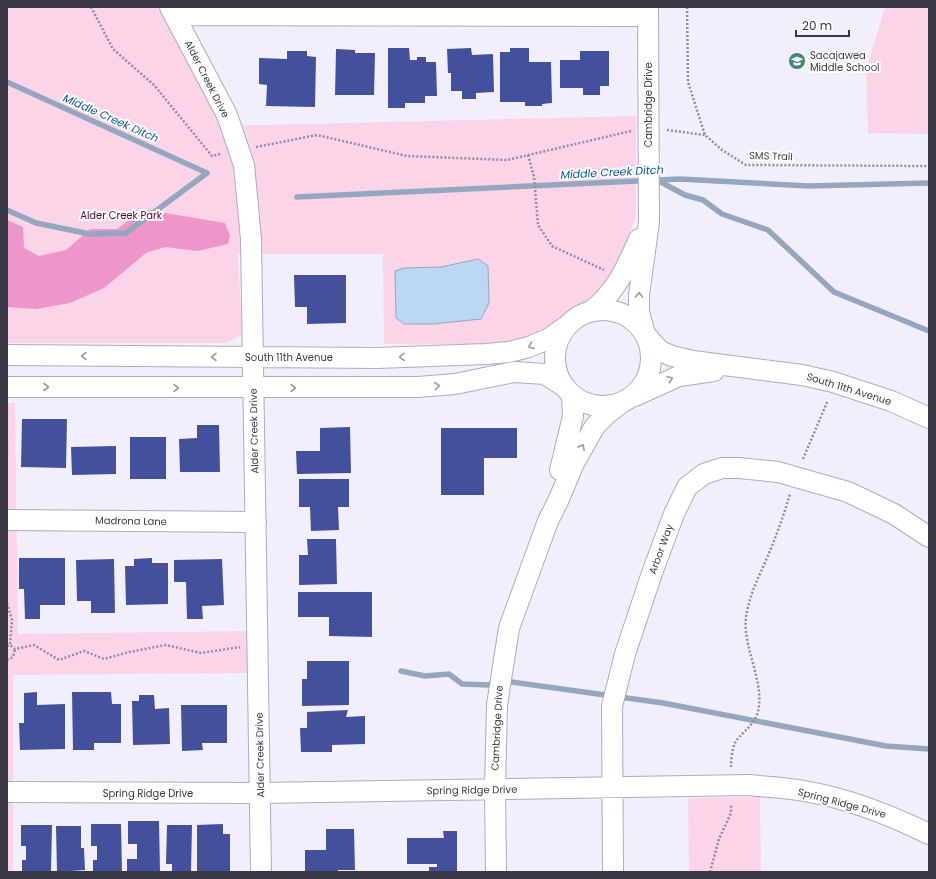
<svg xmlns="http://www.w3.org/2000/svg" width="936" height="879" font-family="Poppins,sans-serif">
	<rect width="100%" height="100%" fill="#f2effd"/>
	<!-- green -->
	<path fill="#fbd4e8" d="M7 7H157L210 99 219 126 636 116V218L620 258 594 301 542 331 507 345 384 344 383 254H238L242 334 227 343H7Z
		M885 7H929V134L868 133 866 71Z
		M7 403H15L18 634 248 631 249 673 13 675V872H7Z
		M760 797 761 872H689L688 798Z"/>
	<!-- forest -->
	<path fill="#ee96c9" d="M147 210 225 223 230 236 228 244 198 251 165 247 146 253 104 288 70 303 36 309 7 307V220L23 227 24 248 39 256 66 250 90 229H117L136 215Z"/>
	<!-- water -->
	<path fill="#bcd7f3" stroke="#95a7bf" d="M478 259 488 266 489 303 481 319 433 324H404L396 318 395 271 404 268 441 267Z"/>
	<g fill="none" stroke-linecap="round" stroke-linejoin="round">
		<!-- stream -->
		<path stroke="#95a7bf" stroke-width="5.5" d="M7 82 207 173 126 233 90 234 36 223 7 210
			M657 180 685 195 703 200 722 214 768 230 834 292 929 331
			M297 197 680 179 808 186 929 183
			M401 671 425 676 449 674 462 684 489 685 497 680
			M505 681 663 703 886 746 929 749"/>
	</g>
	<!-- building -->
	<path fill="#43509c" d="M388 48H409L410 60H417V57H426V62H436L437 96H425V103H405V108H388Z
		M471 48 472 55 493 54 494 92 476 93V99H462V91H451V73H448L447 49Z
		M510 48H529V62H551L552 103 542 104V106H525V102H500V52H510Z
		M336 49 355 50V53H375L374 95H335Z
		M287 51H307V56L316 57 315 107 266 106 267 85 259 84V58L287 59Z
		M580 51H609V86H600V95H583V88H560V60H580Z
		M294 275H346V323L307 324V307H295Z
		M22 419H67L66 468 21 467Z
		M197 425H219L220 472H180L179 439 197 438Z
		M350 427 351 473 297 474 296 451H320V428Z
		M441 428H517V458H484V495H441Z
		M130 437H166V479H130Z
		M116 446V474L72 475 71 447Z
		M299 479H349V507H338L339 530 311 531 310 507H299Z
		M307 539H336L337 584 299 585V555H308Z
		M19 558H65V605H40V619H25L24 589H19Z
		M152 558V563H168V604L126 605 125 566H134V559Z
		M114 559 115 613H91V601H77L76 560Z
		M222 559 224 605 202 606 203 619H187L186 582H174V560Z
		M298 592H372V637L329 636V617H298Z
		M307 661H349V705L302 706V679H307Z
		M37 692V705L65 704V749L20 750 19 723H24V693Z
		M72 692H111L112 704H121V743H94V750H73Z
		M139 695H154L155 709 169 708 170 744 133 745 132 701H139Z
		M181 705H227V743H202L203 750 182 751Z
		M348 710 346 717 365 716V744L332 745V752H301L300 728H307V712Z
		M128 821H159L160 872H127V859H137V844H128Z
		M91 824H121L122 872H93V860H97V846H91Z
		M223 824V834H230V872H197V825Z
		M21 825H52L51 872H22V860H26V846H21Z
		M167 825H192L191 872H172V864H166Z
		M56 826H81V848H84L85 870 57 872Z
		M326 829H354L355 870H338V872H305V850H326Z
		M443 831H457V872H429V867H437V864H407V838H444Z"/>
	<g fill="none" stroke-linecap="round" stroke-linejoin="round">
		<!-- street casing -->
		<g stroke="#b1a8c8" stroke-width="22">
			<path id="street" d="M170 7 227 115 244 165 251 239 261 872
				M648 7 649 222 639 295V312L645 334 660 351 672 356 693 361 802 375 833 382 891 401 929 418
				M174 15 648 16
				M555 358a48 48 0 1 1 96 0a48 48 0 1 1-96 0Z
				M591 311C616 293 627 266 639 239
				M7 355 377 358 486 354 509 352 529 347 550 338 565 327
				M7 387H418L455 384 514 372 545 374 562 385
				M635 396 679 376 714 371
				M560 470 573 416 572 396
				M7 520 256 522
				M7 792 260 793 749 785C767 787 786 788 804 791 847 798 890 815 929 834
				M496 872 495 789 497 705 509 628 548 521 559 499 574 463 595 426 607 414 620 404
				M613 872 612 706 625 654 652 573 674 514 687 487 704 474 722 468H739L778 472 848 492 894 514 929 537"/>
		</g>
		<!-- path -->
		<path stroke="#918e9b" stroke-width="2.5" stroke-dasharray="2 2" stroke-linecap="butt" d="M91 7 113 49 154 85 212 156 220 154
			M687 7 688 82 705 135 722 150 746 165 929 166
			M667 130 705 135
			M256 147 317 135 407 156 507 160 631 131
			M528 155 534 177 538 225 552 246 604 270
			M7 443V454
			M803 459 828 400
			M7 603 12 620 10 645
			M7 646 10 645 15 649 34 645 59 660 84 651 104 659 129 652 166 645 201 653 240 647
			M7 660 13 657 15 649
			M731 767C731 760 732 750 735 743 738 736 752 727 757 715 767 685 742 648 746 617 749 598 756 582 764 565 774 542 783 518 790 494
			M710 872 719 839 731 813V804"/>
		<!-- street -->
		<use href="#street" stroke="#fff" stroke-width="20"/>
	</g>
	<!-- one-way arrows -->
	<defs><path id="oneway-chevron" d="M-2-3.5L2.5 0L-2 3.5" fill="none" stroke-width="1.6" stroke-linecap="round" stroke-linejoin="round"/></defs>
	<g stroke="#9d9ca2">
		<use href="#oneway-chevron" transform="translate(639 295) rotate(-89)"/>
		<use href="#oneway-chevron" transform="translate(531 346) rotate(159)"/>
		<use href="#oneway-chevron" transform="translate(84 356) rotate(-180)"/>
		<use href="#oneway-chevron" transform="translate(214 357) rotate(-180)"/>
		<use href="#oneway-chevron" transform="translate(402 357) rotate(178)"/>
		<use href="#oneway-chevron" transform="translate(670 379) rotate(-21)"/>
		<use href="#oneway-chevron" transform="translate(437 386) rotate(-5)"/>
		<use href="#oneway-chevron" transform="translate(46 387)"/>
		<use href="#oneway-chevron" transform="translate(176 388)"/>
		<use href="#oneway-chevron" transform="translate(293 388)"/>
		<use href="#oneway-chevron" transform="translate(582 447) rotate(-61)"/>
	</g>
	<!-- icons -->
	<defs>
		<g id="school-disc" transform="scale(0.9)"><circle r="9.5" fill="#448779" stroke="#fff"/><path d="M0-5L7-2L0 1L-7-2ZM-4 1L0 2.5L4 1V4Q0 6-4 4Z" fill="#fff"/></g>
	</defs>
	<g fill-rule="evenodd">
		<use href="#school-disc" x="797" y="61"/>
	</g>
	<g text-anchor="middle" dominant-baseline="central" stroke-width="4" stroke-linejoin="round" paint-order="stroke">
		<!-- poi labels -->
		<g font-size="10" fill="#3b3845" stroke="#fff" text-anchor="start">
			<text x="810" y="55">Sacajawea<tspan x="810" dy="12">Middle School</tspan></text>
		</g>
		<!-- street labels -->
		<g font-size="10" fill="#3b3845" stroke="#fff">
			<text transform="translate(207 79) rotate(63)">Alder Creek Drive</text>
			<text transform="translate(648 105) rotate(-90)">Cambridge Drive</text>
			<text transform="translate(771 156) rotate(2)">SMS Trail</text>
			<text x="289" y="357">South 11th Avenue</text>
			<text transform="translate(849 389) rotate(17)">South 11th Avenue</text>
			<text transform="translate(254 431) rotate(-91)">Alder Creek Drive</text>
			<text transform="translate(131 521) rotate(1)">Madrona Lane</text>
			<text transform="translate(661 549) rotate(-70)">Arbor Way</text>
			<text transform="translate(497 728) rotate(-87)">Cambridge Drive</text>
			<text transform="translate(260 755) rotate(-91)">Alder Creek Drive</text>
			<text transform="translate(472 790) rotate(-1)">Spring Ridge Drive</text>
			<text x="148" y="793">Spring Ridge Drive</text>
			<text transform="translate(842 803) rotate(15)">Spring Ridge Drive</text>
		</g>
		<!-- park labels -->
		<g font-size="10" fill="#53033b" stroke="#fff">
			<text x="121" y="215">Alder Creek Park</text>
		</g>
		<!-- water labels -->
		<g font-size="11" font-style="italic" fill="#0a5997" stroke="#fff">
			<text transform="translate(111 118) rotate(24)">Middle Creek Ditch</text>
			<text transform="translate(612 172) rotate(-3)">Middle Creek Ditch</text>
		</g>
	</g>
	<!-- border -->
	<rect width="936" height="879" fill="none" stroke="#3b3845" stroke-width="16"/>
	<!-- scale -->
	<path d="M796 30v6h53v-6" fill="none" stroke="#3b3845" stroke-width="2"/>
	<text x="802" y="30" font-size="12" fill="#3b3845" stroke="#ffffff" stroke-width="3" paint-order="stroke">20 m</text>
</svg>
